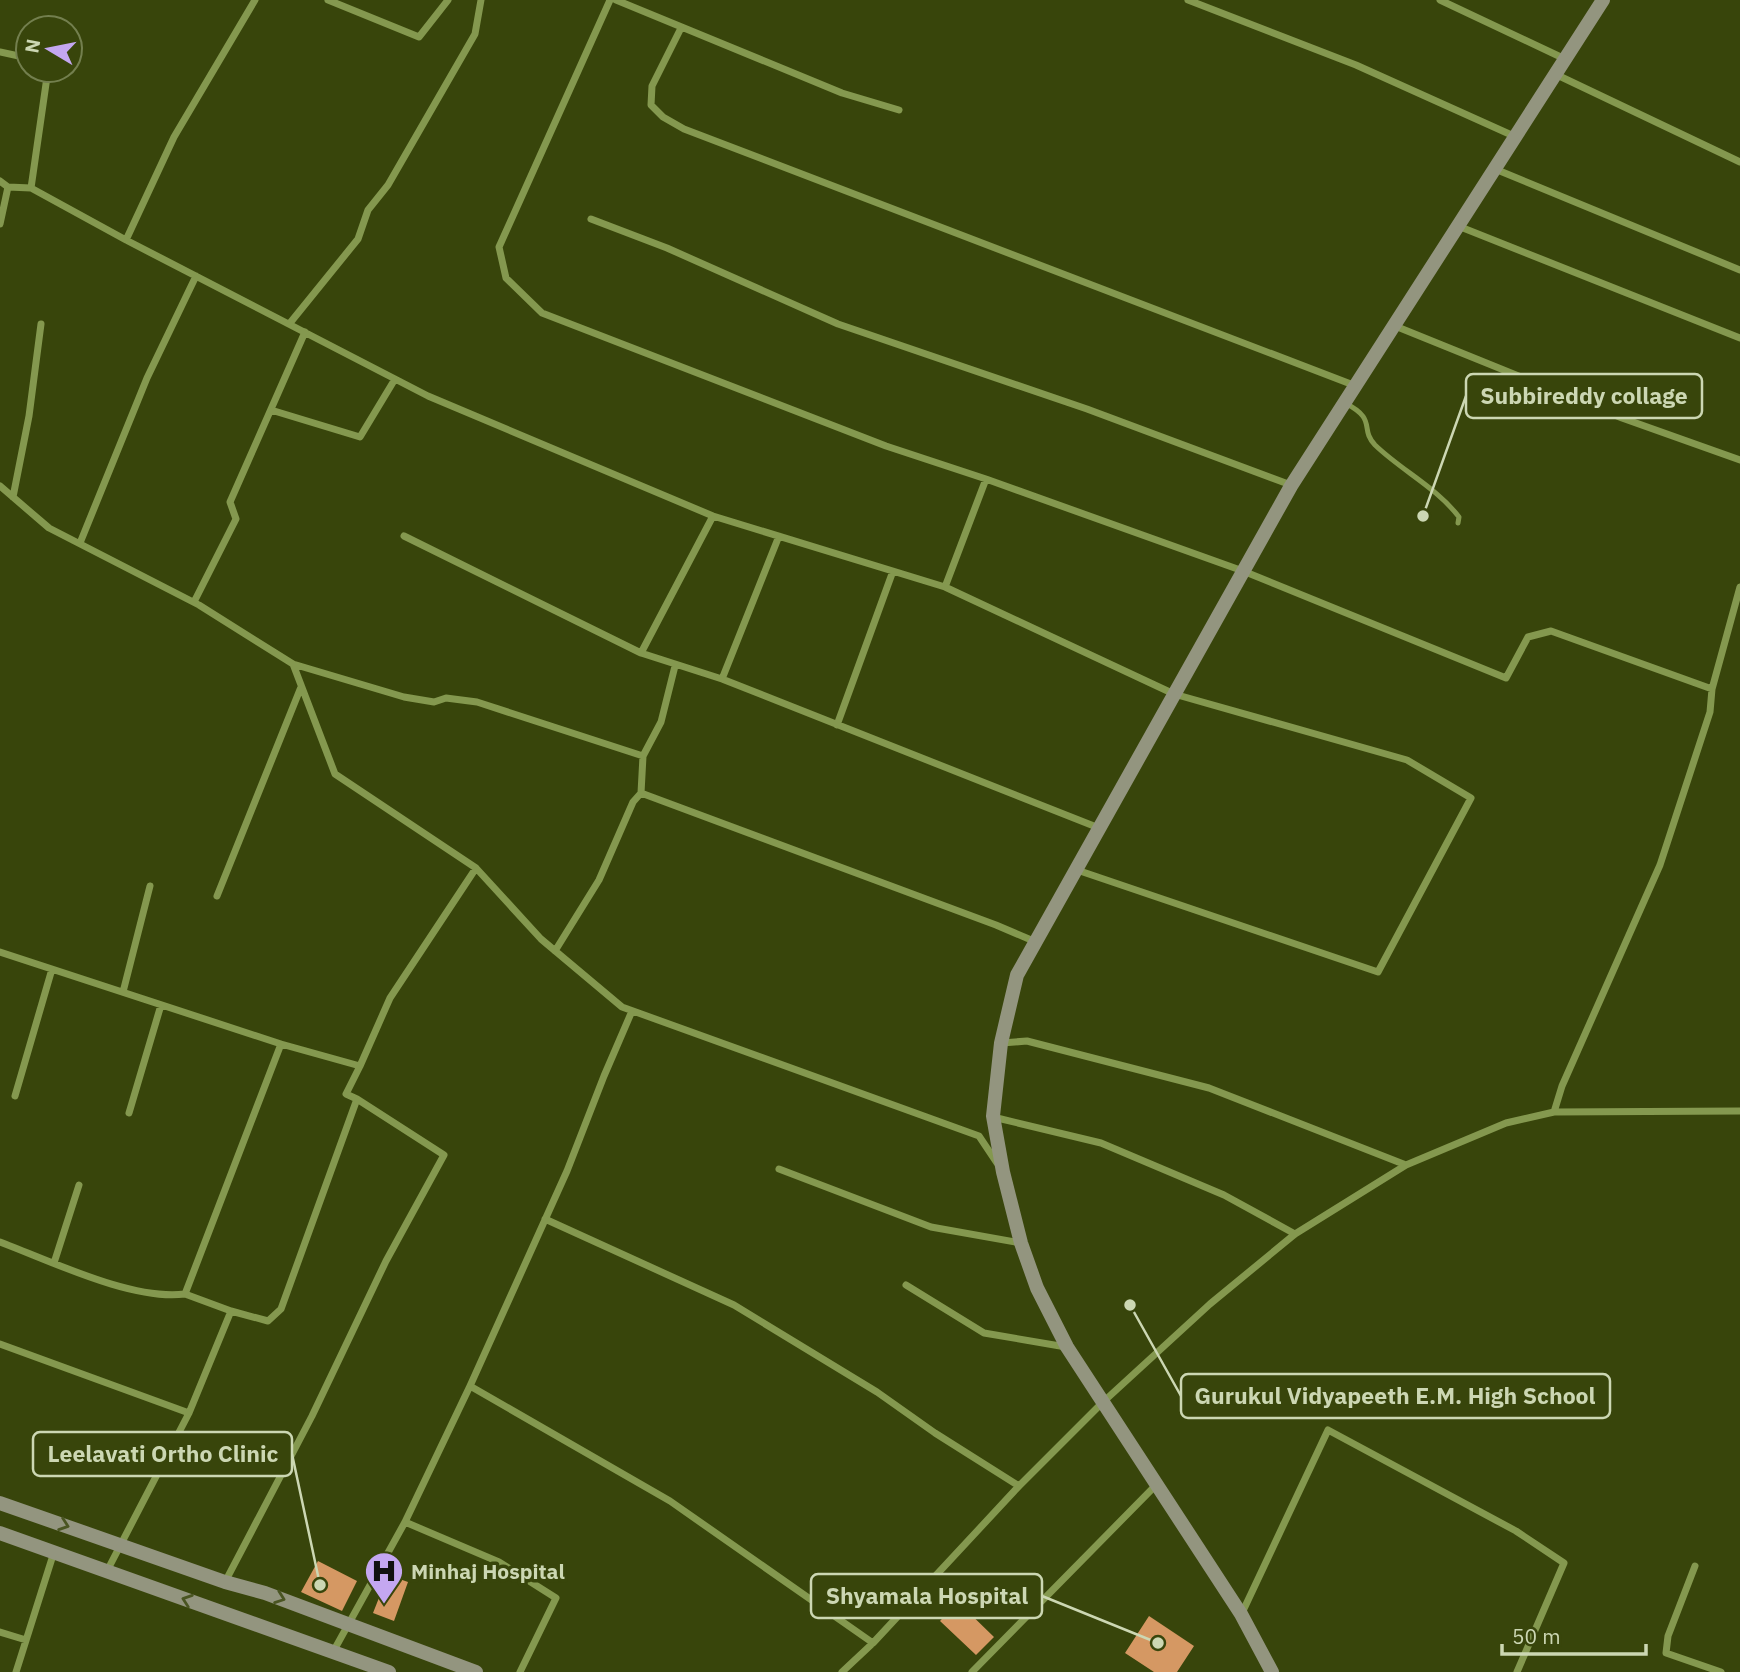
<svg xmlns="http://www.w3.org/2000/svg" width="1740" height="1672" font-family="'IBM Plex Sans',sans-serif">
	<rect width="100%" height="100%" fill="#38450b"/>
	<!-- building -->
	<path fill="#d59863" d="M318 1561 357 1581 342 1611 301 1592Z
		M388 1575 408 1582 394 1621 373 1613Z
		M958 1602 994 1637 976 1655 940 1621Z
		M1149 1616 1194 1646 1177 1672H1154L1125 1653Z"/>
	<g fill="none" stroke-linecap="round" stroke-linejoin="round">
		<!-- lane -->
		<path stroke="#84984f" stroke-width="5" d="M1345 403C1378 420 1359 428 1375 445 1402 471 1436 487 1459 517L1458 523"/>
		<!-- street -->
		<path stroke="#84984f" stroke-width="7" d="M255 0 174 137 126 240 428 396 713 516 945 587 1174 694 1407 760 1471 798 1378 972 1077 870
			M328 0 419 37 448 0
			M610 0 499 247 506 278 542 313 886 446 986 479 1243 571 1506 678 1528 637 1551 631 1712 689
			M616 0 842 93 899 110
			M1188 0 1356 65 1516 137
			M1440 0 1565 59
			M681 28 652 86 651 105 663 117 684 129 1356 386
			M0 52 28 58
			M1555 74 1740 162
			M1495 169 1740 270
			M0 181 8 187 31 188 126 240
			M31 188 48 70
			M591 219 667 248 838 324 1087 409 1291 485
			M0 224 8 187
			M1458 226 1740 338
			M290 323 358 239 368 210 388 185 475 34 481 0
			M1395 326 1622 418 1740 460
			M271 410 360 437 395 379
			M0 486 49 528 199 605 293 664 335 774 476 868 541 939 622 1007 979 1136 997 1163
			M13 497 29 416 41 324
			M404 536 641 653 722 679 1099 828
			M80 543 147 378 196 276
			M945 587 986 479
			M194 602 236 519 230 502 305 332
			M641 653 713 516
			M293 664 404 697 434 702 446 698 477 702 643 756
			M722 679 779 536
			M837 725 893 571
			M641 793 996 925 1036 942
			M217 896 301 687
			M555 951 599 880 633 802 641 793 643 756 661 722 675 666
			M0 952 281 1044 185 1294 231 1311 189 1413
			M123 992 150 886
			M1002 1043 1027 1041 1209 1088 1406 1165
			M360 1066 390 998 476 868
			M15 1096 52 969
			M1554 1112 1562 1086 1660 865 1710 712 1712 689 1740 587
			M129 1113 161 1005
			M993 1117 1101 1143 1224 1195 1295 1234
			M779 1169 931 1227 1021 1243
			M545 1219 734 1305 877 1392 935 1433 1019 1486
			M0 1242C51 1261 132 1301 185 1294
			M54 1263 79 1185
			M906 1285 984 1333 1066 1347
			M231 1311 268 1321 281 1309 357 1099
			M0 1344 189 1413 107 1571
			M470 1386 670 1501 873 1643
			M405 1522 499 1562 556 1598 520 1672
			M1695 1566 1668 1636 1666 1653 1721 1672
			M225 1582 312 1416 386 1261 444 1155 357 1099 346 1094 360 1066 281 1044
			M1242 1613 1328 1430 1516 1531 1564 1563 1517 1672
			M0 1632 26 1640
			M333 1652 405 1522 470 1386 567 1171 604 1076 632 1011
			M16 1672 54 1552
			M842 1672 873 1643 1019 1486 1102 1403 1210 1304 1295 1234 1406 1165 1506 1123 1554 1112 1740 1111
			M972 1672 1157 1484"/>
		<!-- secondary -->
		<path stroke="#93957f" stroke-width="14" d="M0 1503 225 1582 265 1593 476 1672
			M0 1533 389 1672
			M1272 1672 1241 1614 1067 1347 1037 1288 1021 1243 1003 1172 993 1116 1001 1043 1017 975 1291 486 1603 0"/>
	</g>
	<!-- one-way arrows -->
	<defs><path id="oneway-chevron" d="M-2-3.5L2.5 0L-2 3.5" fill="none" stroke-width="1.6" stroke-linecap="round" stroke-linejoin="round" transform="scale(1.75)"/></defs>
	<g stroke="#4a5522">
		<use href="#oneway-chevron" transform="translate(64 1525) rotate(19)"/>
		<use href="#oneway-chevron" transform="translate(280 1598) rotate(20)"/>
		<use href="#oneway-chevron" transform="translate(187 1600) rotate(-161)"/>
	</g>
	<!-- icons -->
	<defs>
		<g id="hospital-pin" transform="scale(2.0125)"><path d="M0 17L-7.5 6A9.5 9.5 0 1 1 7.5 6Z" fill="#c4a7f1" stroke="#38450b"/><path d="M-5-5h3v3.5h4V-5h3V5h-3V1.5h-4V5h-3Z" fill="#111"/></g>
	</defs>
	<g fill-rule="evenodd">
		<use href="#hospital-pin" x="384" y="1571"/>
	</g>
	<g text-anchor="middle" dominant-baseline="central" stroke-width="7" stroke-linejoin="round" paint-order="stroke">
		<!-- poi labels -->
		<g font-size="21" font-weight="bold" fill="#ccd7b3" stroke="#38450b" text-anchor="start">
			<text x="411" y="1571">Minhaj Hospital</text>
		</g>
	</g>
	<!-- callouts -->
	<path fill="none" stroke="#ccd7b3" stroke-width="2.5" d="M1423 516L1466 396M1130 1305L1181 1396M320 1585L292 1454M1158 1643L1042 1596"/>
	<g fill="#ccd7b3" stroke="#38450b" stroke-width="2.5">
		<circle cx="1423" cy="516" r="7"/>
		<circle cx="1130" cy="1305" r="7"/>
		<circle cx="320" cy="1585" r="7"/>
		<circle cx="1158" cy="1643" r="7"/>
	</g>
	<g fill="#38450b" stroke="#ccd7b3" stroke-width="2.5">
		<rect x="1466" y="374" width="236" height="44" rx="7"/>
		<rect x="1181" y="1374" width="429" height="44" rx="7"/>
		<rect x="33" y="1432" width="259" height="44" rx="7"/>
		<rect x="811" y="1574" width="231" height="44" rx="7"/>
	</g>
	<g font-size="23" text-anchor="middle" font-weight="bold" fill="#ccd7b3">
		<text x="1584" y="404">Subbireddy collage</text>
		<text x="1395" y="1404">Gurukul Vidyapeeth E.M. High School</text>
		<text x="163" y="1462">Leelavati Ortho Clinic</text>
		<text x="927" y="1604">Shyamala Hospital</text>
	</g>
	<!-- north arrow -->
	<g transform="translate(49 49) rotate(280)"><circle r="33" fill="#38450b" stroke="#737f4e" stroke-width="2"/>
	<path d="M0-5L12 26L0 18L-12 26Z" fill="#c4a7f1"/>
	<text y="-10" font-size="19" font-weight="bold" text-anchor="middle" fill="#ccd7b3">N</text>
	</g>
	<!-- scale -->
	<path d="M1502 1644v10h144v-10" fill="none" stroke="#ccd7b3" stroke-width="3.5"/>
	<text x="1512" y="1644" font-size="21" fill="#ccd7b3" stroke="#38450b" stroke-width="5" paint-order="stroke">50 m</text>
</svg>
